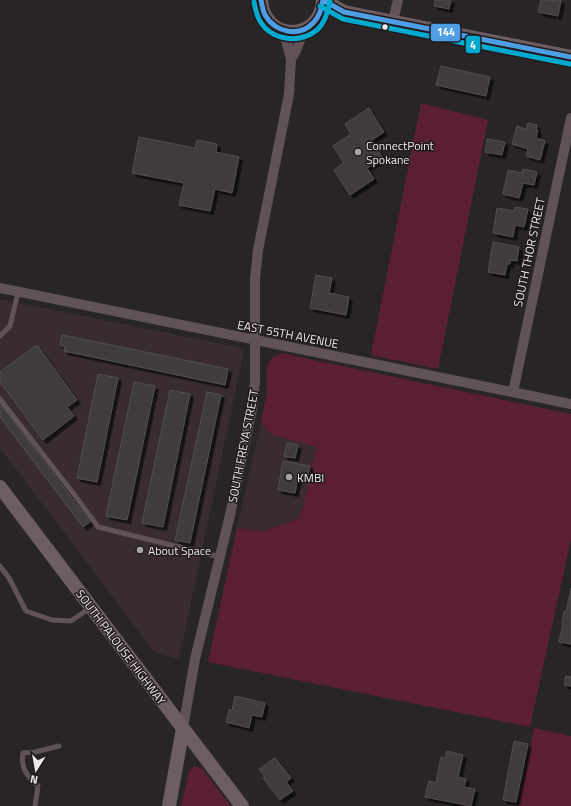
<svg xmlns="http://www.w3.org/2000/svg" width="571" height="806" font-family="'Titillium Web',sans-serif">
	<defs>
		<filter id="shadow"><feDropShadow dx="3.5" dy="3.5" stdDeviation="0" flood-color="#0009"/></filter>
	</defs>
	<rect width="100%" height="100%" fill="#292526"/>
	<!-- built -->
	<path fill="#382c2f" d="M0 299 237 347 244 351 179 659 155 653 0 448Z
		M261 422 267 430 274 435 316 447 302 510 298 519 263 531 237 528Z"/>
	<!-- green -->
	<path fill="#5a1f35" d="M421 103 488 120 438 369 371 355Z
		M279 354H285L571 414V539L530 727 208 662 237 528 263 531 298 519 302 510 316 447 274 435 267 430 261 422 267 392V369L269 362 273 357Z
		M534 728 571 736V806H518Z
		M193 767H198L203 770 231 806H181L189 771Z"/>
	<!-- building -->
	<path fill="#3f3b3c" stroke="#524e4f" filter="url(#shadow)" d="M435 0H451L449 9 434 6Z
		M541 0H561L558 16 538 12Z
		M441 66 490 77 486 96 436 85Z
		M369 108 384 132 372 140 383 158 367 168 374 179 350 195 334 170 344 163 333 146 351 134 345 124Z
		M528 123 537 125 536 130H538L536 138 545 141 540 160 526 156 528 149 512 144 517 126 526 129Z
		M139 137 195 148 197 140 217 144 216 152 239 157 232 193 215 189 210 211 179 205 184 183 132 173Z
		M487 139 505 142 502 155 485 152Z
		M523 169 537 172 534 185 523 183 519 198 503 194 508 170 522 173Z
		M515 207 528 209 524 227 515 225 513 237 493 233 497 208 514 211Z
		M493 242 519 247 517 261 510 260V264H507L505 275 488 272Z
		M316 275 332 278 329 293 349 297 346 315 310 308Z
		M62 335 228 369 225 385 64 351 65 346 60 345Z
		M37 345 77 400 67 407 74 416 43 440 0 382V372Z
		M98 374 118 378 97 482 77 478Z
		M134 382 155 386 127 520 106 516Z
		M170 390 190 394 163 527 142 523Z
		M207 392 221 395 190 543 175 540Z
		M0 403 90 522 83 527 0 417Z
		M287 443 298 445 295 458 284 456Z
		M283 461 310 466 307 478 298 476 295 493 278 490Z
		M571 588V644L559 642 563 624 562 623 564 611 566 612Z
		M566 676 571 677V686L564 685Z
		M235 696 265 703 262 717 252 715 249 728 226 722 229 710H232Z
		M514 741 528 744 516 802 503 800Z
		M447 751 463 755 458 777 466 779 464 787 475 789 471 806 425 797 429 781 436 783 441 757 445 758Z
		M275 758 291 778 286 782 293 791 280 800 263 778 265 777 259 769Z"/>
	<g fill="none" stroke-linecap="round" stroke-linejoin="round">
		<!-- lane -->
		<path stroke="#5f5356" stroke-width="5" d="M0 336 10 326 18 292
			M0 399 73 493 98 527 220 557
			M0 566 9 578 26 611 52 620 71 621 90 608
			M35 806 38 786C28 777 20 768 23 753L35 752 59 746"/>
		<!-- street -->
		<path stroke="#5f5356" stroke-width="10" d="M393 21 398 0
			M291 59 295 53 304 30
			M0 288 571 404
			M513 392 571 118
			M183 728 195 659 230 515 252 409 255 382V279L258 250 289 94 291 59 284 32"/>
		<!-- secondary -->
		<path stroke="#6b5d62" stroke-width="14" d="M261 0C264 43 321 42 323 0
			M323 0 344 12 571 57
			M0 487 242 806
			M169 806 183 728"/>
		<!-- bus-1 casing -->
		<g stroke="#211a1c" stroke-width="8">
			<path id="bus-1" d="M261 0C262 5 263 11 265 15 275 32 299 38 313 23 320 16 321 9 323 0
				M323 0 344 12 571 57"/>
		</g>
		<!-- bus-2 casing -->
		<g stroke="#211a1c" stroke-width="8">
			<path id="bus-2" d="M254 2C255 7 256 12 258 17 268 40 298 45 317 30 325 23 328 12 330 2
				M320 6 343 19 570 64"/>
		</g>
		<!-- bus-1 -->
		<use href="#bus-1" stroke="#4d9ee5" stroke-width="5"/>
		<!-- bus-2 -->
		<use href="#bus-2" stroke="#00a9ce" stroke-width="5"/>
	</g>
	<!-- markers -->
	<circle fill="#ede8e9" stroke="#211a1c" stroke-width="1.5" cx="385" cy="27" r="3.5"/>
	<g fill="#a8a4a5" stroke="#211a1c" stroke-width="1.5">
		<circle cx="358" cy="152" r="4"/>
		<circle cx="289" cy="477" r="4"/>
		<circle cx="140" cy="550" r="4"/>
	</g>
	<g text-anchor="middle" dominant-baseline="central" stroke-width="3" stroke-linejoin="round" paint-order="stroke">
		<!-- poi labels -->
		<g font-size="12" fill="#ede8e9" stroke="#211a1c" text-anchor="start">
			<text x="366" y="145">ConnectPoint<tspan x="366" dy="14">Spokane</tspan></text>
			<text x="297" y="477">KMBI</text>
			<text x="148" y="550">About Space</text>
		</g>
		<!-- street labels -->
		<g font-size="12" fill="#ede8e9" stroke="#211a1c">
			<text transform="translate(529 252) rotate(-78)">SOUTH THOR STREET</text>
			<text transform="translate(288 334) rotate(11)">EAST 55TH AVENUE</text>
			<text transform="translate(243 446) rotate(-79)">SOUTH FREYA STREET</text>
			<text transform="translate(121 647) rotate(53)">SOUTH PALOUSE HIGHWAY</text>
		</g>
	</g>
	<g stroke="#211a1c" stroke-width="1.5">
		<rect x="430" y="23" width="31" height="19" rx="4" fill="#4d9ee5"/>
		<rect x="465" y="35" width="16" height="19" rx="4" fill="#00a9ce"/>
	</g>
	<g font-size="11" text-anchor="middle" font-weight="bold" fill="#fff">
		<text x="446" y="36">144</text>
		<text x="473" y="49">4</text>
	</g>
	<!-- north arrow -->
	<g transform="translate(36 770) rotate(191)" stroke="#211a1c" stroke-width="3" paint-order="stroke">
	<path d="M0-3L7 15L0 10L-7 15Z" fill="#ede8e9"/>
	<text y="-6" font-size="11" font-weight="bold" text-anchor="middle" fill="#ede8e9">N</text>
	</g>
</svg>
